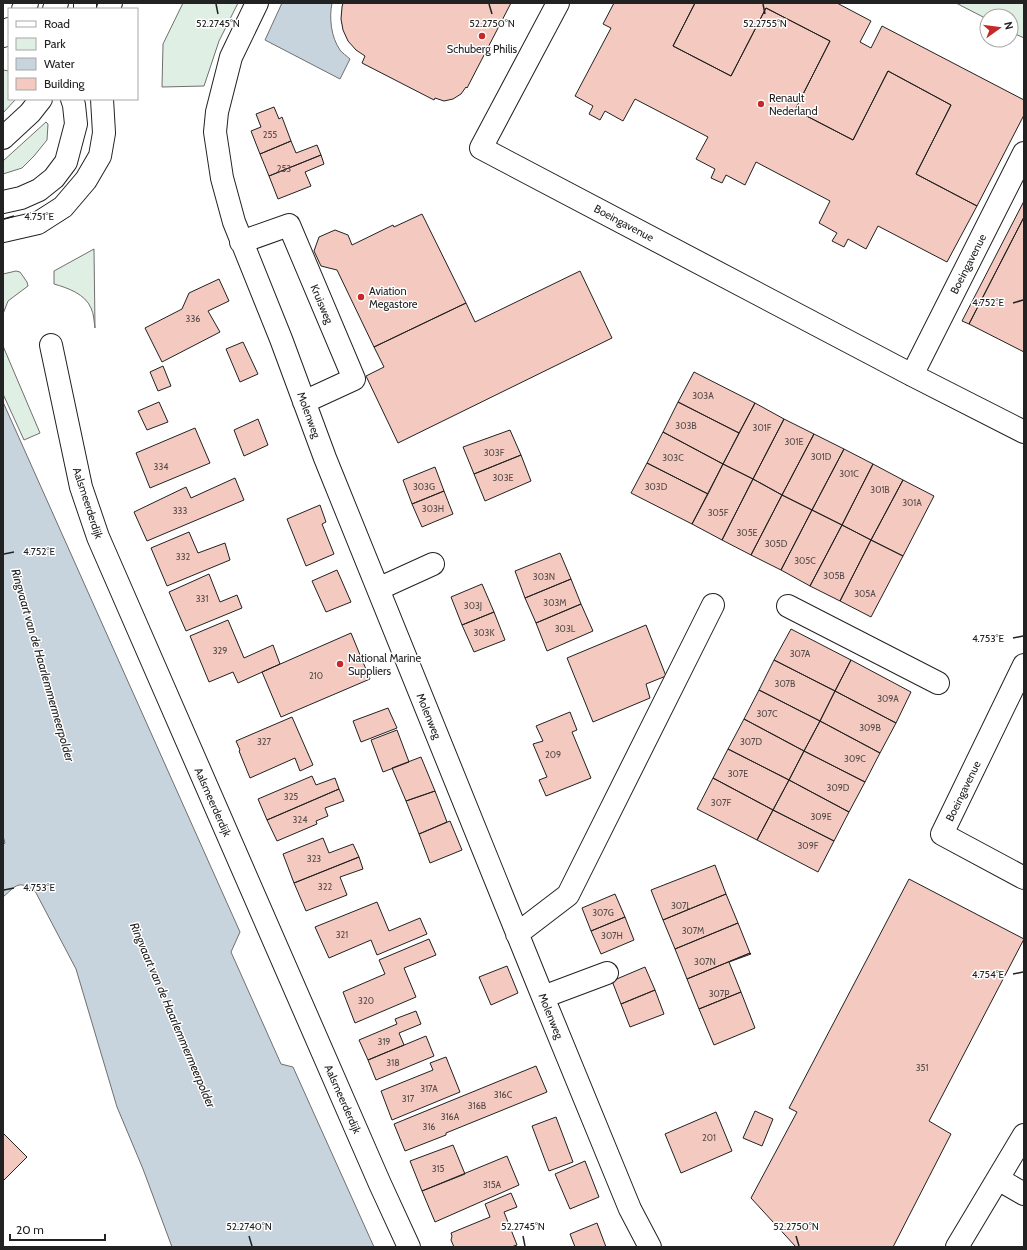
<svg xmlns="http://www.w3.org/2000/svg" width="1027" height="1250" font-family="Cabin,sans-serif">
	<rect width="100%" height="100%" fill="#fff"/>
	<!-- green -->
	<path fill="#e0efe3" stroke="#6f6f6f" d="M183 3H238L219 41 204 86 162 87 163 44Z
		M956 3H1024V38L1011 32V16H987V19Z
		M3 70 9 71V99H16L3 113Z
		M46 122 48 124 47 140 34 156 22 168 3 174V161Z
		M94 249 95 328C94 322 94 314 91 308 85 294 68 288 54 284V271Z
		M16 271 20 272 27 282 28 286 8 301 3 314V274Z
		M3 346 40 433 24 440 3 394Z"/>
	<!-- water -->
	<path fill="#c7d3dd" stroke="#6f6f6f" d="M282 3H332C329 18 331 37 340 50 342 53 347 56 350 59L340 79 265 40Z
		M3 402 240 932 231 952 281 1064 293 1067 374 1247H172L143 1169 117 1107 76 969 35 891C18 880 17 885 3 897V845L5 843 3 836Z"/>
	<!-- building -->
	<path fill="#f3c9c0" stroke="#222" d="M343 3H511L467 88 466 87 461 94 453 99 444 101 435 98 434 100 362 63 365 56 356 50 348 41 343 30 341 19 342 7Z
		M614 3H695L673 46 731 76 766 8 830 41 795 110 853 140 888 71 951 105 916 174 977 206 947 262 878 226 866 249 848 239 844 247 832 241 837 233 819 223 830 201 756 162 745 185 726 175 722 183 711 178 715 169 696 159 708 137 635 99 623 121 605 111 600 120 589 114 593 106 575 96 611 28 603 24Z
		M695 3H837L871 21 860 42 871 48 882 26 1024 100V115L977 206 916 174 951 105 888 71 853 140 795 110 830 41 766 8 731 76 673 46Z
		M274 107 279 119 282 117 291 141 260 154 251 131 261 127 256 114Z
		M291 141 296 153 317 145 321 155 269 176 260 154Z
		M321 155 324 164 305 172 311 186 278 199 269 176Z
		M1024 201V217L969 324 962 321Z
		M422 214 466 303 374 347 337 270 321 266 314 251 319 237 335 230 348 235 352 245 393 225 394 227Z
		M1024 217V352L969 324Z
		M580 271 612 338 398 443 366 376 384 367 374 347 466 303 475 322Z
		M219 279 229 301 208 311 220 332 162 362 145 328 182 309 189 293Z
		M243 342 258 374 240 382 226 349Z
		M163 366 171 386 158 391 150 372Z
		M694 372 755 403 739 433 678 402Z
		M159 402 168 422 147 430 138 411Z
		M678 402 739 433 723 464 663 432Z
		M755 403 784 419 753 479 723 464Z
		M258 419 268 445 244 456 234 430Z
		M784 419 814 434 782 495 753 479Z
		M195 428 210 463 150 488 136 453Z
		M510 430 521 455 474 474 463 447Z
		M663 432 723 464 708 494 647 463Z
		M814 434 844 449 812 510 782 495Z
		M844 449 873 464 842 525 812 510Z
		M521 455 531 481 485 501 474 474Z
		M647 463 708 494 692 524 631 493Z
		M723 464 753 479 722 540 692 524Z
		M873 464 903 480 871 540 842 525Z
		M435 467 444 491 412 504 403 480Z
		M235 478 244 500 147 541 134 512 186 487 191 498Z
		M753 479 782 495 751 555 722 540Z
		M903 480 934 496 903 556 871 540Z
		M444 491 453 514 422 527 412 504Z
		M782 495 812 510 781 570 751 555Z
		M320 505 326 522 322 524 334 554 306 566 287 519Z
		M812 510 842 525 810 586 781 570Z
		M842 525 871 540 840 601 810 586Z
		M189 532 198 553 225 543 230 560 167 586 151 548Z
		M871 540 903 556 871 617 840 601Z
		M560 553 571 579 525 598 515 571Z
		M337 570 351 602 326 612 312 581Z
		M209 574 220 602 237 595 242 608 186 631 169 592Z
		M571 579 581 604 536 623 525 598Z
		M482 584 494 612 462 625 451 597Z
		M581 604 593 631 547 651 536 623Z
		M494 612 505 640 474 652 462 625Z
		M228 620 244 658 273 645 280 664 238 683 233 672 209 682 190 636Z
		M646 625 666 676 646 684 650 698 593 722 567 658Z
		M791 629 851 660 835 691 774 660Z
		M351 633 370 679 281 717 262 672Z
		M774 660 835 691 820 721 759 690Z
		M851 660 911 692 896 723 835 691Z
		M759 690 820 721 804 751 744 719Z
		M835 691 896 723 880 753 820 721Z
		M388 708 397 728 361 742 353 721Z
		M570 712 577 730 572 732 591 778 546 796 539 780 547 777 533 744 543 741 536 726Z
		M292 717 313 765 300 771 295 758 250 778 239 751 240 750 236 741Z
		M744 719 804 751 789 780 728 749Z
		M820 721 880 753 865 782 804 751Z
		M397 730 409 762 383 772 371 740Z
		M728 749 789 780 773 810 713 778Z
		M804 751 865 782 849 812 789 780Z
		M421 757 435 791 406 801 392 768Z
		M312 776 316 785 335 778 339 789 267 820 258 799Z
		M713 778 773 810 757 840 697 809Z
		M789 780 849 812 834 841 773 810Z
		M339 789 344 801 325 808 328 816 316 821 317 824 277 841 267 820Z
		M435 791 447 822 419 834 406 801Z
		M773 810 834 841 818 872 757 840Z
		M450 821 462 850 430 863 419 834Z
		M323 838 329 853 353 844 359 857 294 883 283 854Z
		M359 857 363 869 340 877 347 895 306 911 294 883Z
		M715 865 726 894 663 920 651 890Z
		M909 879 1024 939 929 1121 951 1134 893 1247H796L751 1198 797 1112 789 1108Z
		M615 894 625 917 591 931 582 908Z
		M726 894 738 923 675 949 663 920Z
		M377 902 389 931 420 918 427 934 377 955 371 940 329 958 315 927Z
		M625 917 634 940 601 954 591 931Z
		M738 923 750 953 687 979 675 949Z
		M429 939 436 955 404 968 416 997 355 1023 343 992 385 974 379 960Z
		M750 953 751 954 729 962 741 992 699 1009 687 979Z
		M507 966 518 993 491 1005 479 977Z
		M645 967 655 990 621 1004 612 981Z
		M655 990 664 1014 630 1027 621 1004Z
		M741 992 755 1028 714 1045 699 1009Z
		M416 1011 421 1024 399 1033 404 1045 368 1060 359 1040 397 1024 395 1019Z
		M426 1036 434 1056 376 1080 368 1060Z
		M446 1057 460 1092 392 1120 381 1091 433 1070 430 1063Z
		M536 1066 547 1092 446 1133V1135L405 1151 394 1124Z
		M755 1111 773 1119 762 1146 743 1138Z
		M716 1112 732 1151 681 1173 665 1134Z
		M556 1117 573 1162 549 1171 532 1126Z
		M3 1133 27 1157 3 1181Z
		M453 1145 465 1174 422 1191 410 1161Z
		M507 1156 519 1185 435 1222 422 1191Z
		M585 1161 599 1197 570 1209 555 1174Z
		M511 1193 517 1207 504 1212 517 1245 511 1247H454L451 1240 452 1236 451 1233 490 1217 485 1204Z
		M597 1223 606 1247H575L570 1234Z"/>
	<g fill="none" stroke-linecap="round" stroke-linejoin="round">
		<!-- minor casing -->
		<g stroke="#222" stroke-width="24">
			<path id="minor" d="M257 3 231 57 217 112 215 132 222 178 234 222 281 339 325 458 543 997 630 1209 650 1247
				M558 3 481 148 912 375 1024 432
				M108 9 111 3
				M3 138 30 113 41 99
				M241 242 289 225 354 379 304 402
				M51 345 81 487 98 537 380 1184 409 1247
				M912 375 1024 153
				M378 589 433 564
				M788 606 938 683
				M1024 665 942 834 1024 878
				M517 934 568 895 713 605
				M543 997 607 973
				M998 1179 1024 1194
				M957 1247 1024 1135"/>
		</g>
		<!-- major casing -->
		<g stroke="#222" stroke-width="24">
			<path id="major" d="M23 9 27 3
				M54 9 57 3
				M85 9V3
				M3 36 9 29
				M3 202 21 198 39 190 54 178 66 162 76 124 74 105 72 99
				M3 231 38 223 63 207 86 180 100 156 104 133 102 99"/>
		</g>
		<!-- minor -->
		<use href="#minor" stroke="#fff" stroke-width="22"/>
		<!-- major -->
		<use href="#major" stroke="#fff" stroke-width="22"/>
	</g>
	<!-- ticks -->
	<path fill="none" stroke="#222" stroke-width="1.5" d="M216 4 218 14M489 4 492 14M763 4 765 14M4 219 14 216M1013 303 1023 300M4 554 14 552M1013 638 1023 636M4 890 14 888M1013 974 1023 972M249 1236 252 1246M523 1236 525 1246M796 1236 799 1246"/>
	<!-- markers -->
	<g fill="#c62828" stroke="#fff" stroke-width="1.5">
		<circle cx="482" cy="36" r="4"/>
		<circle cx="761" cy="104" r="4"/>
		<circle cx="361" cy="297" r="4"/>
		<circle cx="340" cy="664" r="4"/>
	</g>
	<g text-anchor="middle" dominant-baseline="central" stroke-width="3" stroke-linejoin="round" paint-order="stroke">
		<!-- number labels -->
		<g font-size="9" fill="#564c4a">
			<text x="270" y="134">255</text>
			<text x="284" y="168">253</text>
			<text x="193" y="318">336</text>
			<text x="703" y="395">303A</text>
			<text x="686" y="425">303B</text>
			<text x="762" y="427">301F</text>
			<text x="794" y="441">301E</text>
			<text x="494" y="452">303F</text>
			<text x="821" y="456">301D</text>
			<text x="673" y="457">303C</text>
			<text x="161" y="466">334</text>
			<text x="849" y="473">301C</text>
			<text x="503" y="477">303E</text>
			<text x="424" y="486">303G</text>
			<text x="656" y="486">303D</text>
			<text x="880" y="489">301B</text>
			<text x="912" y="502">301A</text>
			<text x="433" y="508">303H</text>
			<text x="180" y="510">333</text>
			<text x="718" y="512">305F</text>
			<text x="747" y="532">305E</text>
			<text x="776" y="543">305D</text>
			<text x="183" y="556">332</text>
			<text x="805" y="560">305C</text>
			<text x="834" y="575">305B</text>
			<text x="544" y="576">303N</text>
			<text x="865" y="593">305A</text>
			<text x="202" y="598">331</text>
			<text x="555" y="602">303M</text>
			<text x="473" y="605">303J</text>
			<text x="565" y="628">303L</text>
			<text x="484" y="632">303K</text>
			<text x="220" y="650">329</text>
			<text x="800" y="653">307A</text>
			<text x="316" y="675">210</text>
			<text x="785" y="683">307B</text>
			<text x="888" y="698">309A</text>
			<text x="767" y="713">307C</text>
			<text x="870" y="727">309B</text>
			<text x="264" y="741">327</text>
			<text x="751" y="741">307D</text>
			<text x="553" y="754">209</text>
			<text x="855" y="758">309C</text>
			<text x="738" y="773">307E</text>
			<text x="838" y="787">309D</text>
			<text x="291" y="796">325</text>
			<text x="721" y="802">307F</text>
			<text x="821" y="816">309E</text>
			<text x="300" y="819">324</text>
			<text x="808" y="845">309F</text>
			<text x="314" y="858">323</text>
			<text x="325" y="886">322</text>
			<text x="681" y="905">307L</text>
			<text x="603" y="912">307G</text>
			<text x="693" y="930">307M</text>
			<text x="342" y="934">321</text>
			<text x="612" y="935">307H</text>
			<text x="705" y="961">307N</text>
			<text x="719" y="993">307P</text>
			<text x="366" y="1000">320</text>
			<text x="384" y="1041">319</text>
			<text x="393" y="1062">318</text>
			<text x="922" y="1067">351</text>
			<text x="429" y="1088">317A</text>
			<text x="503" y="1094">316C</text>
			<text x="408" y="1098">317</text>
			<text x="477" y="1105">316B</text>
			<text x="450" y="1116">316A</text>
			<text x="429" y="1126">316</text>
			<text x="709" y="1137">201</text>
			<text x="438" y="1168">315</text>
			<text x="492" y="1184">315A</text>
		</g>
		<!-- poi labels -->
		<g font-size="11" fill="#222" stroke="#fff" text-anchor="start">
			<text x="482" y="49" text-anchor="middle">Schuberg Philis</text>
			<text x="769" y="98">Renault<tspan x="769" dy="13">Nederland</tspan></text>
			<text x="369" y="291">Aviation<tspan x="369" dy="13">Megastore</tspan></text>
			<text x="348" y="658">National Marine<tspan x="348" dy="13">Suppliers</tspan></text>
		</g>
		<!-- street labels -->
		<g font-size="11" fill="#222" stroke="#fff">
			<text transform="translate(624 223) rotate(28)">Boeingavenue</text>
			<text transform="translate(968 264) rotate(-63)">Boeingavenue</text>
			<text transform="translate(322 304) rotate(67)">Kruisweg</text>
			<text transform="translate(309 415) rotate(70)">Molenweg</text>
			<text transform="translate(88 503) rotate(72)">Aalsmeerderdijk</text>
			<text transform="translate(429 716) rotate(68)">Molenweg</text>
			<text transform="translate(963 791) rotate(-64)">Boeingavenue</text>
			<text transform="translate(213 802) rotate(66)">Aalsmeerderdijk</text>
			<text transform="translate(551 1016) rotate(68)">Molenweg</text>
			<text transform="translate(343 1099) rotate(66)">Aalsmeerderdijk</text>
		</g>
		<!-- water labels -->
		<g font-size="12" font-style="italic" fill="#222" stroke="#fff">
			<text transform="translate(43 665) rotate(74)">Ringvaart van de Haarlemmermeerpolder</text>
			<text transform="translate(173 1015) rotate(67)">Ringvaart van de Haarlemmermeerpolder</text>
		</g>
	</g>
	<g font-size="10" text-anchor="middle" fill="#222" stroke="#fff" stroke-width="3" stroke-linejoin="round" paint-order="stroke">
		<text x="765" y="27">52.2755°N</text>
		<text x="218" y="27">52.2745°N</text>
		<text x="492" y="27">52.2750°N</text>
		<text x="39" y="220">4.751°E</text>
		<text x="988" y="306">4.752°E</text>
		<text x="39" y="555">4.752°E</text>
		<text x="988" y="642">4.753°E</text>
		<text x="39" y="891">4.753°E</text>
		<text x="988" y="978">4.754°E</text>
		<text x="249" y="1230">52.2740°N</text>
		<text x="523" y="1230">52.2745°N</text>
		<text x="796" y="1230">52.2750°N</text>
	</g>
	<!-- border -->
	<rect width="1027" height="1250" fill="none" stroke="#222222" stroke-width="8"/>
	<!-- legend -->
	<rect x="8" y="8" width="130" height="92" fill="#ffffff" stroke="#a7a7a7"/>
	<rect x="16" y="21" width="20" height="6" fill="#ffffff" stroke="#a7a7a7"/>
	<text x="44" y="28" font-size="12" fill="#222222">Road</text>
	<rect x="16" y="38" width="20" height="12" fill="#e0efe3" stroke="#a7a7a7"/>
	<text x="44" y="48" font-size="12" fill="#222222">Park</text>
	<rect x="16" y="58" width="20" height="12" fill="#c7d3dd" stroke="#a7a7a7"/>
	<text x="44" y="68" font-size="12" fill="#222222">Water</text>
	<rect x="16" y="78" width="20" height="12" fill="#f3c9c0" stroke="#a7a7a7"/>
	<text x="44" y="88" font-size="12" fill="#222222">Building</text>
	<!-- north arrow -->
	<g transform="translate(999 28) rotate(76)"><circle r="19" fill="#ffffff" stroke="#a7a7a7"/>
	<path d="M0-3L7 15L0 10L-7 15Z" fill="#c62828"/>
	<text y="-6" font-size="11" font-weight="bold" text-anchor="middle" fill="#222222">N</text>
	</g>
	<!-- scale -->
	<path d="M10 1234v6h95v-6" fill="none" stroke="#222222" stroke-width="2"/>
	<text x="16" y="1234" font-size="12" fill="#222222" stroke="#ffffff" stroke-width="3" paint-order="stroke">20 m</text>
</svg>
